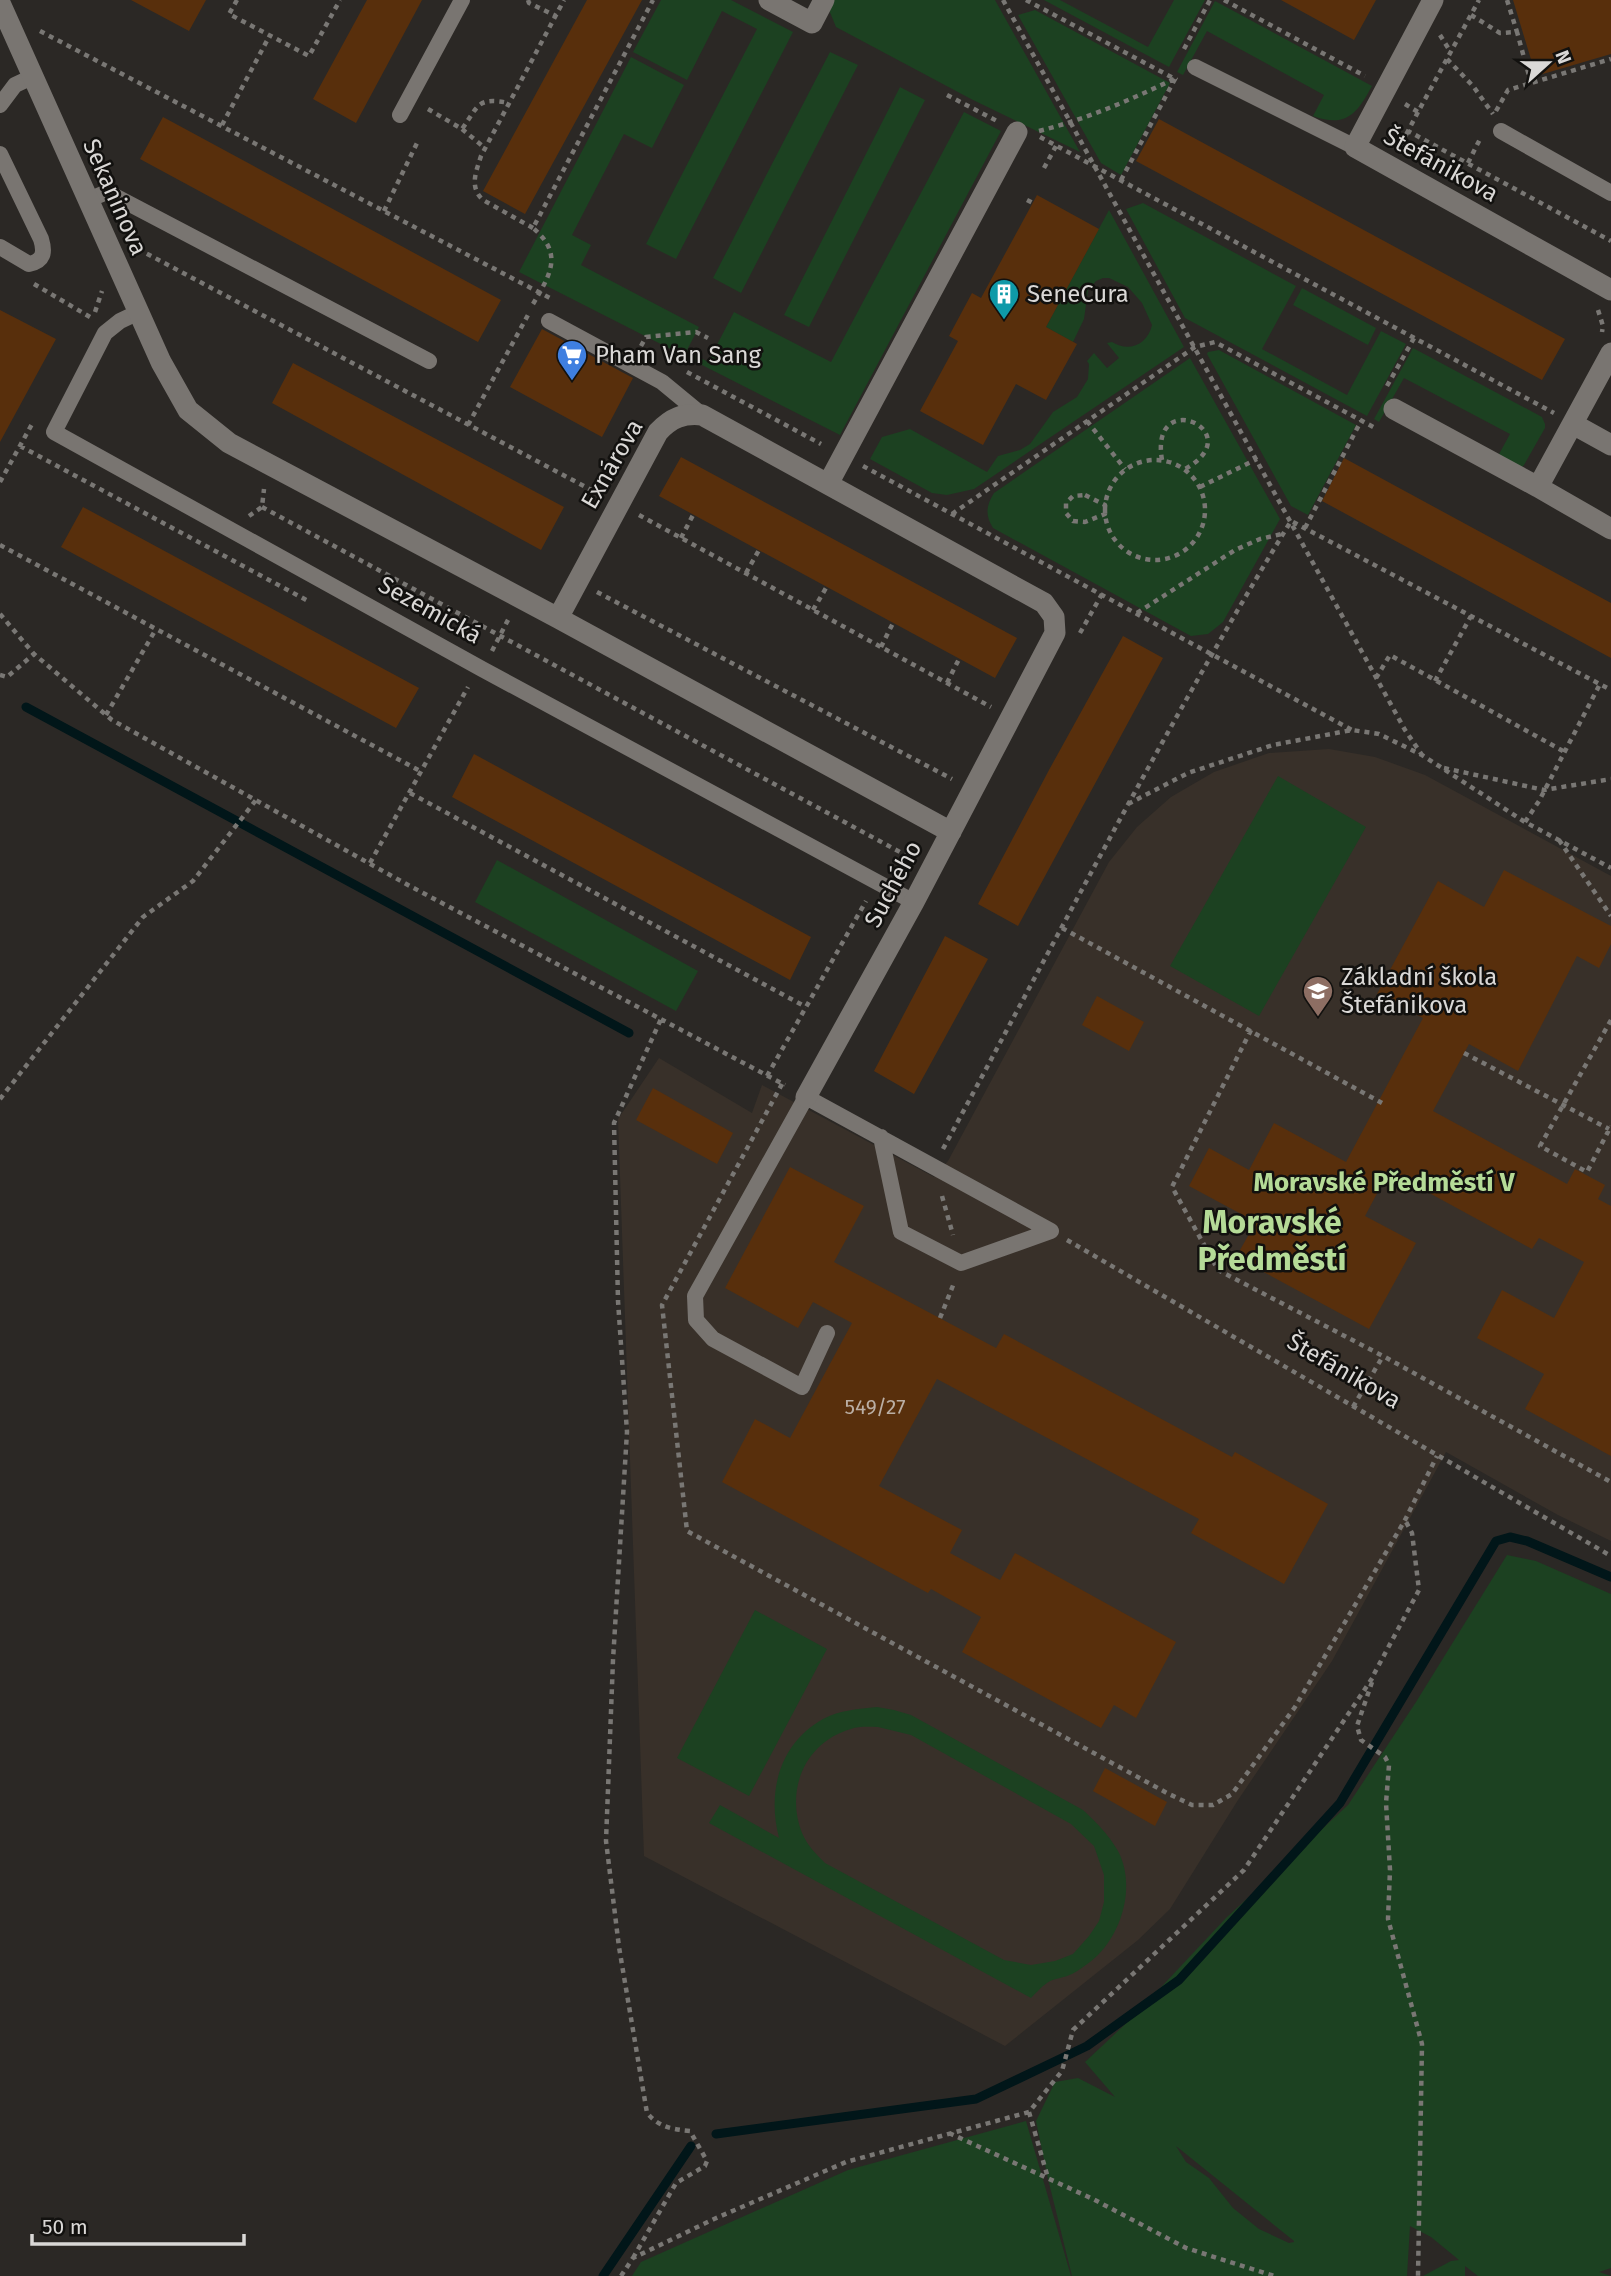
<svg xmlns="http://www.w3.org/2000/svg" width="1611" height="2276" font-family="'Fira Sans',sans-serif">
	<rect width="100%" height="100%" fill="#2b2825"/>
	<!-- built -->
	<path fill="#383029" d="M1329 749 1375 757 1425 775 1611 876V1541L1558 1515 1446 1452 1332 1661 1238 1800 1170 1909 1138 1940 1005 2046 644 1856 618 1119 659 1058 752 1113 762 1085 934 1177 948 1161 1109 862 1137 827 1171 797 1214 772 1269 753Z"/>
	<!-- green -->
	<path fill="#1c4121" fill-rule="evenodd" d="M661 0H731L793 32 676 259 646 244 757 29 722 11 687 80 633 52Z
		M830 0H995L1080 152 971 99 836 27 827 5Z
		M1044 0H1060L1148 47 1174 0H1205L1169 67Z
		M1215 1 1372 86C1357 114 1346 128 1313 116L1324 95 1207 31 1183 75 1177 72Z
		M1035 10 1170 83 1121 175 1101 163 1018 15Z
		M830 52 858 65 741 293 713 278Z
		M631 57 684 85 652 148 624 134 572 235 591 245 581 265 699 327 687 350 708 362 734 312 831 362 964 112 1001 131 840 435 519 272Z
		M900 87 925 100 809 327 784 315Z
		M1143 203 1296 286 1262 349 1347 395 1381 331 1406 344 1367 416 1185 318 1126 209Z
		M1109 210 1184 347 974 489 947 495 932 493 870 459 882 437 910 429 987 472 998 456 1020 450 1030 444 1053 412 1077 397 1088 379 1089 364 1087 361 1094 353 1107 368 1119 358 1107 343 1112 342C1129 353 1148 344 1152 325L1142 303 1128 287 1109 278H1103L1096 281 1088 290 1084 319 1073 342 1046 327Z
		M1302 288 1376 328 1368 345 1293 305Z
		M1413 348 1542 417 1545 424V428L1524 465 1522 467 1498 456 1510 434 1404 378 1379 422 1374 419Z
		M1219 350 1356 425 1308 515 1291 506 1207 354 1208 352Z
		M1190 358 1280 519 1223 622 1208 634 1191 636 993 528C985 515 986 506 994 493Z
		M1278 776 1366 827 1259 1016 1170 966Z
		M497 860 698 971 676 1011 475 902Z
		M1507 1555 1536 1561 1611 1594V2268L1599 2272 1611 2276H1478L1465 2266V2276H1423L1451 2261 1459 2260 1431 2237 1410 2226 1407 2276H1072L1048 2179 1036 2121 1055 2082 1078 2078 1115 2097 1085 2062 1134 2016 1226 1918 1348 1805 1416 1702ZM1176 2146 1294 2241V2242L1289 2243 1259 2229 1233 2208 1209 2178 1186 2162Z
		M755 1610 827 1649 749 1796 677 1758Z
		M877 1707 894 1710 911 1715 1083 1810C1096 1822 1109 1835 1118 1851 1137 1887 1121 1938 1090 1962 1084 1966 1078 1971 1072 1974 1064 1978 1054 1978 1047 1983 1041 1987 1036 1993 1031 1998L709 1823 720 1805 779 1838C767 1792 779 1744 823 1719 840 1710 858 1709 877 1707ZM878 1727 911 1735 1071 1824 1094 1846 1104 1875V1902L1099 1921 1089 1936 1073 1954 1055 1961 1031 1965 1004 1960 825 1863C816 1854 807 1845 802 1833 785 1790 805 1742 851 1729 859 1726 869 1727 878 1727Z
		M1026 2121 1071 2276H632L641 2262 848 2170Z"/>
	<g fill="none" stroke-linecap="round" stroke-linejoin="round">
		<!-- stream -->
		<path stroke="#011619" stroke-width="9" d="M26 707 629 1033
			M716 2134 976 2099 1087 2046 1179 1980 1340 1803 1496 1541 1510 1537 1527 1541 1611 1577
			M603 2276 691 2146"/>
	</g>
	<!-- building -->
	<path fill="#582f0c" d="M131 0H206L189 31Z
		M367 0H422L356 123 313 99Z
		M587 0H642L525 214 483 191Z
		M1281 0H1376L1354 40Z
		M1513 0H1611V54L1536 76Z
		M163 117 501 300 478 342 140 159Z
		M1159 119 1565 339 1542 380 1136 161Z
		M1037 195 1099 229 1046 327 1077 344 1046 400 1016 384 983 445 920 411 958 341 949 336 972 293 981 298Z
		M0 310 56 339 0 442Z
		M542 329 633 378 602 437 510 387Z
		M293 363 564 507 541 550 272 403Z
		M681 457 1017 638 995 678 659 496Z
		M1344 458 1611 603V658L1322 501Z
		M83 507 419 688 396 728 61 547Z
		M1123 636 1163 658 1018 926 978 904 1049 770Z
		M474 754 811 937 790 980 452 797Z
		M1504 870 1611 926V944L1599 968 1577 956 1518 1071 1469 1044 1433 1111 1567 1184 1575 1169 1605 1185 1598 1199 1611 1206V1456L1525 1409 1544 1374 1477 1338 1502 1290 1554 1318 1584 1262 1539 1238 1532 1249 1389 1171 1365 1216 1416 1243 1369 1329 1236 1257 1256 1222 1189 1186 1209 1148 1249 1170 1274 1123 1346 1162 1423 1018 1377 994 1438 881 1484 907Z
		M945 936 988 959 914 1094 874 1071Z
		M1097 996 1144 1022 1129 1051 1082 1025Z
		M653 1088 733 1133 717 1164 636 1120Z
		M790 1167 864 1206 834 1262 996 1348 1004 1334 1232 1457 1235 1452 1328 1504 1284 1584 1191 1533 1199 1519 937 1379 879 1486 962 1530 950 1553 1000 1580 1015 1553 1176 1642 1136 1718 1114 1705 1101 1728 962 1652 981 1617 931 1589 928 1593 722 1482 755 1419 790 1438 852 1323 813 1302 798 1328 725 1288Z
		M1105 1768 1167 1802 1155 1826 1093 1791Z"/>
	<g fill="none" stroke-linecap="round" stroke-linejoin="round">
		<!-- path -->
		<path stroke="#797774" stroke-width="4.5" stroke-dasharray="5 5" stroke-linecap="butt" d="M237 0 229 14 309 56 340 0
			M528 0 529 3 556 16
			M1003 0 1405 730 1422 755
			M1026 0 1177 80
			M1224 0 1365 76
			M1507 0 1517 32
			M1471 15 1500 33 1517 32 1531 83
			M40 31 550 298
			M1440 35 1450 51
			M1184 49 1210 0
			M1447 59 1473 86 1493 114
			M947 95 997 121
			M1405 104 1418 112 1479 0
			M428 109 462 129C479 105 477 97 509 103
			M1496 111 1508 90 1611 59
			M1418 112 1408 131 1611 241
			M222 125 270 35
			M462 129 485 148
			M1039 131C1087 119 1130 100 1174 79
			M1040 137 1554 413
			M1401 145 1408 131
			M1468 163 1481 137
			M1044 168 1056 146
			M1121 180 1175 79
			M1027 200 1033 203
			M384 211 418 141
			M533 228 483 200C469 187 476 172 481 156L564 0
			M138 249 597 493
			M34 284 90 317
			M533 304C550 275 564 254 533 228L653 0
			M1598 310 1603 326 1602 332
			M95 312 102 291
			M641 346 646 337 696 332 708 338
			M687 372 821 444
			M1387 386 1414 338
			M1087 421 1125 469
			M468 425 528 315
			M20 446 310 602
			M1105 510a50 50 0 1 1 100 0a50 50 0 1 1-100 0Z
			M1162 460C1149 385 1252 432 1185 469
			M863 466 1352 730
			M0 482 32 424
			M1200 487 1257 459
			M1085 495 1105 505V514L1085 522 1073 521 1066 513V503L1073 496Z
			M262 507 911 858
			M952 514 1195 347 1215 342 1377 429
			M639 515 991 707
			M249 516 262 507 264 489
			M1293 522 1611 690
			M1305 528 1361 421
			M681 538 693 515
			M0 545 422 772
			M746 573 759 550
			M597 592 952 779
			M813 610 826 588
			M1137 613 1235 550 1260 539 1282 534
			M0 614 34 654 112 720 408 885 785 1085
			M1080 633 1102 594
			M881 647 893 623
			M492 651 509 618
			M0 675 7 677 34 654
			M1376 678 1390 655 1563 751
			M1435 681 1471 616
			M947 683 959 659
			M106 715 156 629
			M1444 768 1544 790 1611 779
			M410 793 806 1007
			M1128 804 1188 773 1273 745 1352 730 1379 734 1422 755 1525 822 1611 868
			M1525 822 1539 801 1600 684
			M1559 840 1611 916
			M370 863 468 687
			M1062 928 1382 1103
			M1611 1020 1540 1146 1587 1172 1611 1126
			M1251 1030 1172 1187 1218 1270 1383 1356 1611 1482
			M1464 1053 1609 1129
			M767 1076 866 901
			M782 1084 662 1305 687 1531 1167 1793 1192 1805H1213L1232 1794 1295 1707 1405 1520 1437 1456
			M0 1099 143 917 193 881 256 800
			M943 1149C1057 938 1166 725 1291 521
			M942 1196 953 1235
			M1067 1240 1611 1556
			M940 1318 954 1283
			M1353 1407 1383 1356
			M1374 1674 1419 1590 1412 1533 1405 1520
			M1372 1682 1357 1726 1361 1740 1385 1757 1389 1765 1386 1803 1390 1870 1388 1919 1422 2044 1418 2276
			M1029 2112 1048 2178
			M949 2133 1093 2199 1186 2248 1274 2276
			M633 2258 676 2183 705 2166 707 2161 690 2131C671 2129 659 2127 647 2113L619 1947 606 1841 613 1660 627 1432 618 1301 614 1123 661 1019
			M621 2276 633 2258 714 2219 846 2162 1029 2112 1062 2071 1073 2030 1244 1870 1375 1674"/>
		<!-- service -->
		<path stroke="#797571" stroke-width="16" d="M1195 67 1355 147
			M0 105 15 85 32 77
			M400 115 462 0
			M1501 131 1611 193
			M0 154 41 239C45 252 44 261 29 264L0 247
			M88 200 107 192 429 361
			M139 312 120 321 105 333 54 432 482 669 914 902
			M549 321 662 382 702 415
			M827 1333 802 1387 713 1339 696 1320 695 1296 806 1097 1051 1231 961 1263 901 1232 881 1137"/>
		<!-- minor -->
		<path stroke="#797571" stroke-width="21" d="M769 0 812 23 824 0
			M1433 0 1355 147 1611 290
			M0 3 161 362 188 410 229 443 558 618 951 832
			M1611 353 1538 487 1611 529
			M1394 409 1538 487
			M1573 424 1611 445
			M828 484 1017 132
			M558 618 658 432C671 418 683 413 702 415L1044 603 1054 617 1055 633 914 902 806 1097"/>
	</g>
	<!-- icons -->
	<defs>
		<g id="building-pin" transform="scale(1.575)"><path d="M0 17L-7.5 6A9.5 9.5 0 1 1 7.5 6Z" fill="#0f9aa8" stroke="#12110f"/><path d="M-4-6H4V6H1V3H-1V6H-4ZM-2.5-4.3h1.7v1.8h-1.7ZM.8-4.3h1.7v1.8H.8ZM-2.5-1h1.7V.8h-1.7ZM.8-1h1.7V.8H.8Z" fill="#fff"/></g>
		<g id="supermarket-pin" transform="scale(1.575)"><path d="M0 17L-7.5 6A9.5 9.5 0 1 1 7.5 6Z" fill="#3f7fe0" stroke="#12110f"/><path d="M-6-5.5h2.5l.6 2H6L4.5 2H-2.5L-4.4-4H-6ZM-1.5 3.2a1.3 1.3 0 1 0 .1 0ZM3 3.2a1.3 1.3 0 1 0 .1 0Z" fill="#fff"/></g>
		<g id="school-pin" transform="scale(1.575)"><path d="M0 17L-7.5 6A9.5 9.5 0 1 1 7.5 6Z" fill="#8d6e63" stroke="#12110f"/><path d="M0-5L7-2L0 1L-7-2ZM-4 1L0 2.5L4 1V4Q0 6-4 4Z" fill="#fff"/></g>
	</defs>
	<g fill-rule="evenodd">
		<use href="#building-pin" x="1004" y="294"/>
		<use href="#supermarket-pin" x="572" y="355"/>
		<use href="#school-pin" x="1318" y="991"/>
	</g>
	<g text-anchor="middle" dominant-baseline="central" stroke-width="5" stroke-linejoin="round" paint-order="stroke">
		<!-- number labels -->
		<g font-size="21" fill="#baaea4">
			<text x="875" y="1407">549/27</text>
		</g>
		<!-- street labels -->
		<g font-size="24" fill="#dad8d6" stroke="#12110f">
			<text transform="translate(1441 165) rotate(29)">Štefánikova</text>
			<text transform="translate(115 197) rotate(66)">Sekaninova</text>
			<text transform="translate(612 464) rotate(-60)">Exnárova</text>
			<text transform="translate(430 610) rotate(29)">Sezemická</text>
			<text transform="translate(893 884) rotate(-62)">Suchého</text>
			<text transform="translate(1344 1371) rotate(30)">Štefánikova</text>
		</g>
		<!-- poi labels -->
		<g font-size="24" fill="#dad8d6" stroke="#12110f" text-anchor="start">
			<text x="1027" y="294">SeneCura</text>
			<text x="595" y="355">Pham Van Sang</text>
			<text x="1341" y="977">Základní škola<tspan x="1341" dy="28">Štefánikova</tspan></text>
		</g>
		<!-- neighbourhood labels -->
		<g font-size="26" font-weight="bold" fill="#b5db97" stroke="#12110f">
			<text x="1384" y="1182">Moravské Předměstí V</text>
		</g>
		<!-- district labels -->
		<g font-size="32" font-weight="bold" fill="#b5db97" stroke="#12110f">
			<text x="1272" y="1222">Moravské<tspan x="1272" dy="37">Předměstí</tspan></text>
		</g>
	</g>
	<!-- north arrow -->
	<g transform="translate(1548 63) rotate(69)" stroke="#12110f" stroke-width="5" paint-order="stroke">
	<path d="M0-5L12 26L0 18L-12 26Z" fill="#dad8d6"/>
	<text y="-10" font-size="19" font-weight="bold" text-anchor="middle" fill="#dad8d6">N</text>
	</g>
	<!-- scale -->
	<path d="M32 2234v10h212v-10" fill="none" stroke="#dad8d6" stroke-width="3.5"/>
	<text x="42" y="2234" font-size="21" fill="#dad8d6" stroke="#12110f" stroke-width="5" paint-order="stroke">50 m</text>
</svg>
